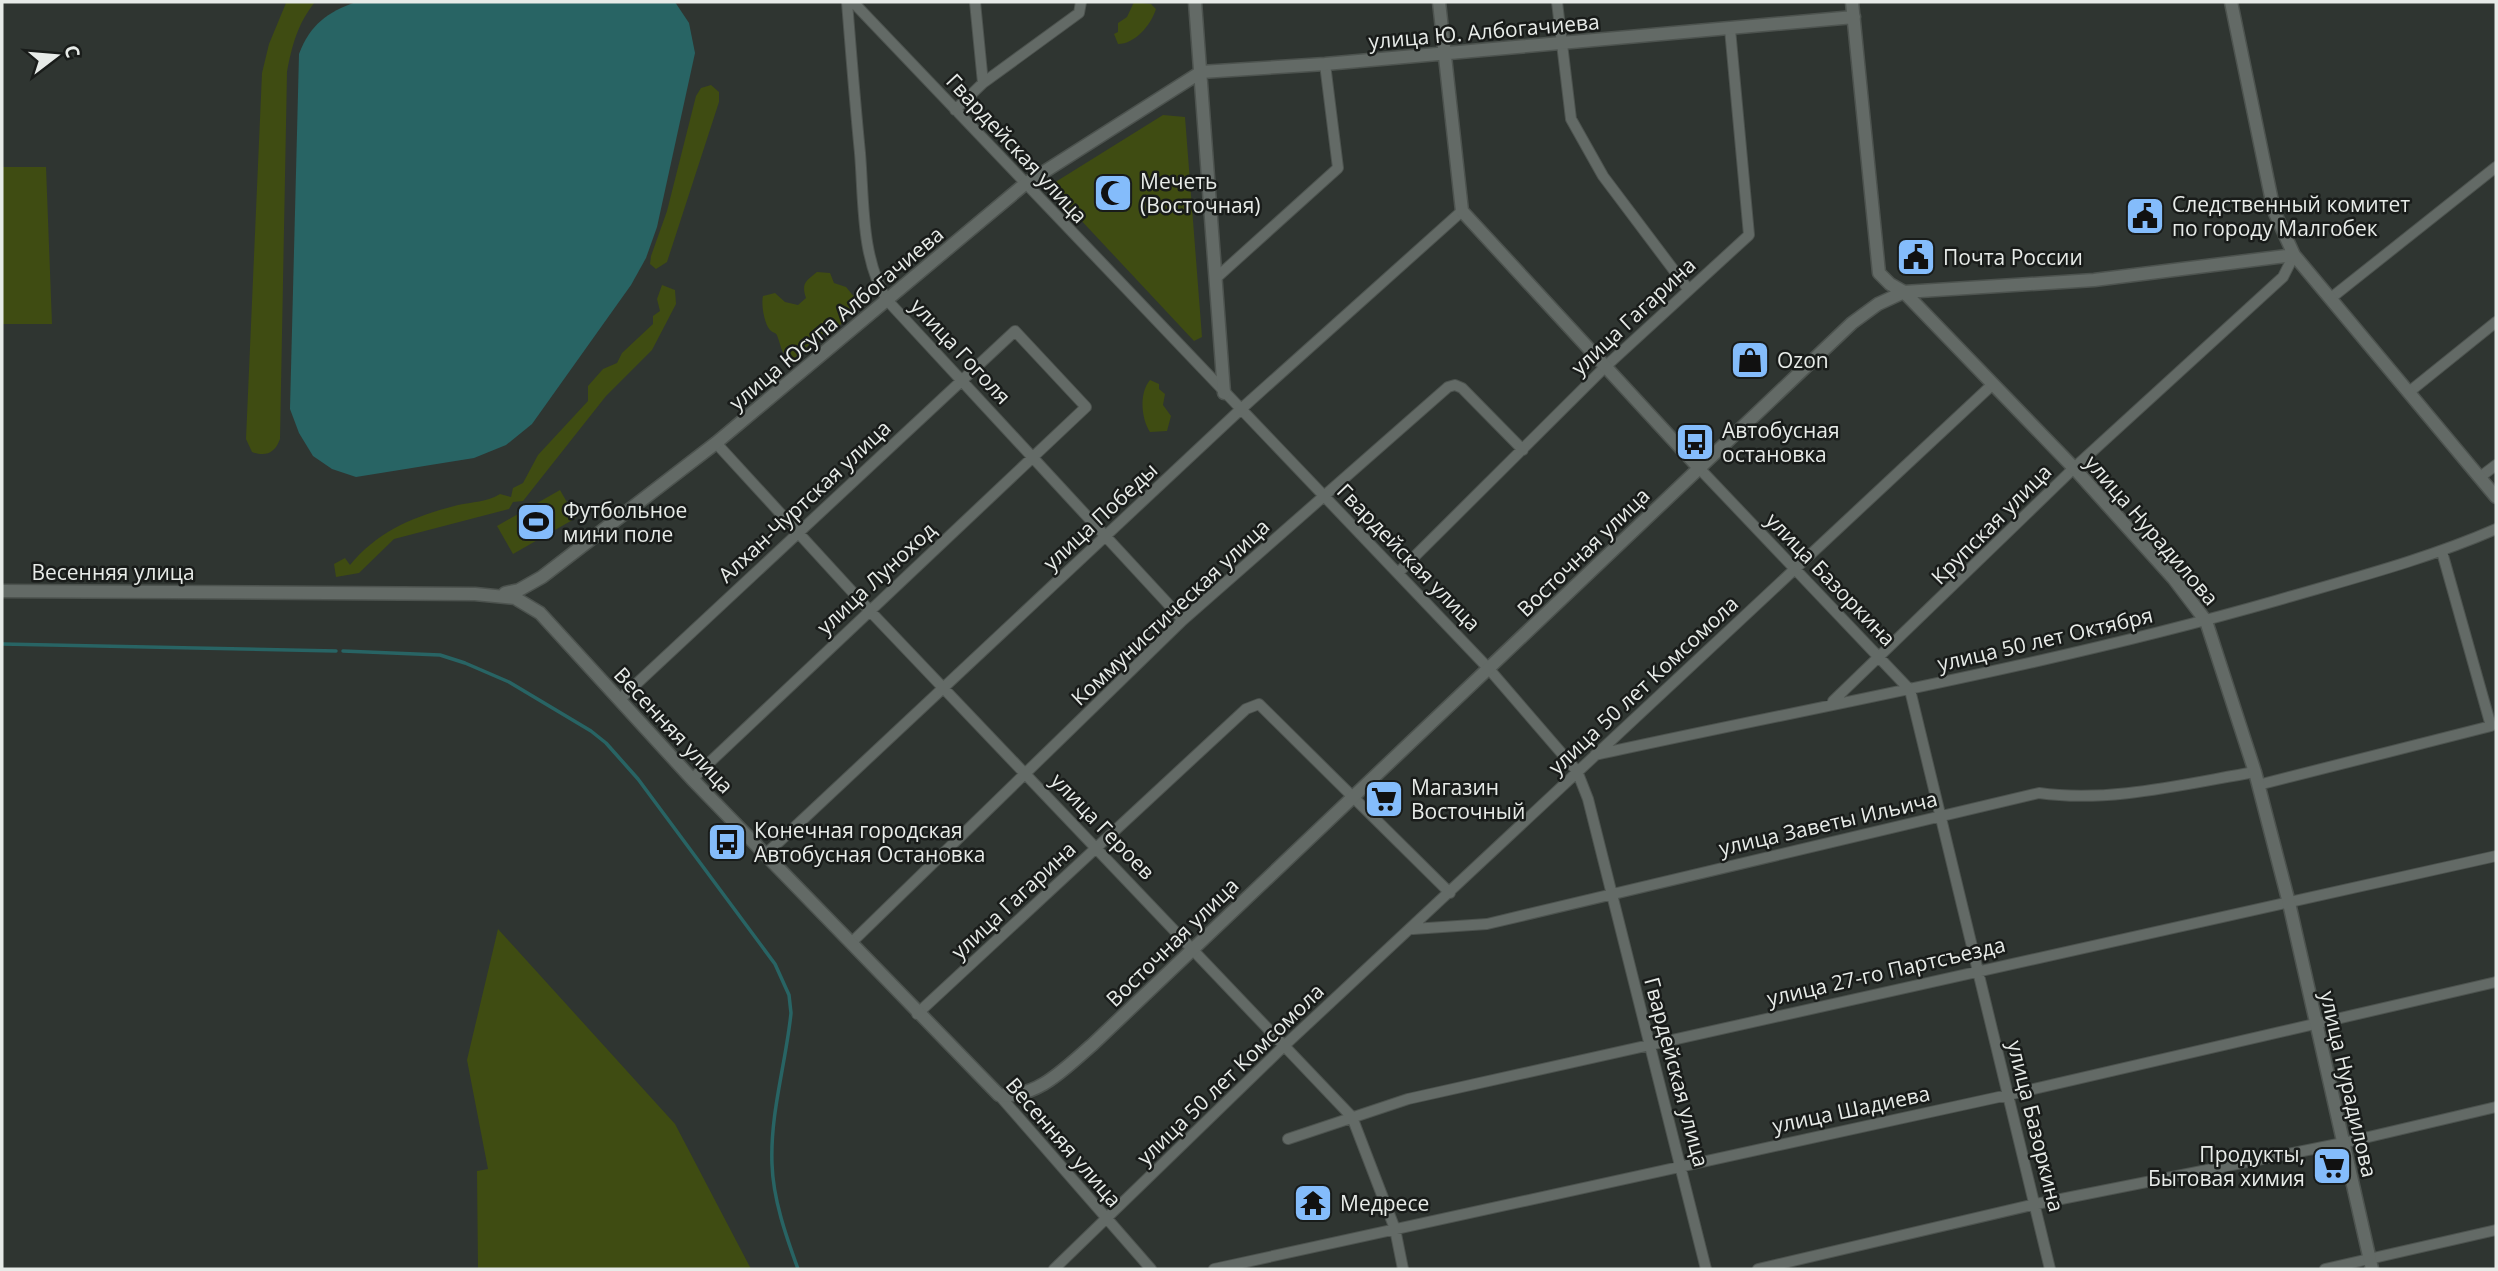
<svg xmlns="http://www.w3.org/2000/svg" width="2498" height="1271" font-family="'Open Sans',sans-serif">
	<rect width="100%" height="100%" fill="#2f3531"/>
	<!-- green -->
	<path fill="#3f4c12" d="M315 2C298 23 292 45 287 72L280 439C275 453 266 457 252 452L246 439 262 73 269 44 286 3Z
		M1134 2 1151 4 1156 9C1151 25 1135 44 1118 44L1114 34 1118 32V23L1127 17Z
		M711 85 719 92V102L667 262 656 269 650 264 651 256 667 211 696 96 701 88Z
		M1163 115 1185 117 1202 337 1194 341 1049 186Z
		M2 167H46L52 324H2Z
		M817 272 830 273 834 283 846 287 856 299V311L844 316V322L832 331 826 327 818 345 811 343 794 359C781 355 782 349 778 338 776 331 774 334 770 330 764 323 761 304 763 296L775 293 785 302 798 305 806 298C801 283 806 281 817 272Z
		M662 285 675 290 676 304 652 350 606 396 523 501 513 502 509 509 394 539 359 573 336 577 334 564 345 558 350 565C379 530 415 516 458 505 472 502 487 502 500 494L511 497 513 488 523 483 538 455 588 401V386L603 369 617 363 622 353 653 324V316L660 311 657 299Z
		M1150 380 1159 384V389L1165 394 1163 405 1171 416 1167 431 1150 432C1141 418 1139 393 1150 380Z
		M560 490 576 518 513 554 497 526Z
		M498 929 675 1124 751 1269H478L477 1171 488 1169 467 1060Z"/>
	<!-- water -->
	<path fill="#286464" d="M356 2H675L689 23 695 53 657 227 646 258 631 285 532 424 506 445 474 458 356 477 332 469 313 456 299 433 290 409 299 54C310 25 327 12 356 2Z"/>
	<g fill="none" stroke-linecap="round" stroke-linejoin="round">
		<!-- stream -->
		<path stroke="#286464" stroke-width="3.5" d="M2 644 336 651
			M343 651 440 655 465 663 509 682 591 731 606 743 638 779 775 964 789 995 791 1013C786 1063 770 1113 772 1164 773 1199 786 1236 798 1269"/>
		<!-- minor casing -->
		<g stroke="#4d534f" stroke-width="12">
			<path id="minor" d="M847 2C851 52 855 103 860 153 864 202 861 258 887 300L1183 620
				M853 2 1489 669 1577 771 1588 799 1706 1269
				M975 2 983 83
				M1557 2 1571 119 1603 176 1688 289
				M955 110 983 83 1079 13 1081 2
				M1215 279 1338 168 1325 64
				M2331 298 2496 167
				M2409 392 2496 322
				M716 443 869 610 1352 1117 1395 1229 1403 1269
				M1699 468 1910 690 2050 1269
				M2480 477 2496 465
				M1398 573 1605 367 1749 235 1730 29
				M619 700 1015 331 1086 407 692 779
				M1833 701 2074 468 2283 277 2294 255
				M1595 755C1823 705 2051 665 2275 601 2350 579 2425 560 2496 529
				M2258 785 2491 726 2442 552
				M767 853 1240 410 1462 211
				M1413 929 1487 924 2039 793C2110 803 2184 784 2255 772
				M851 943 1183 620 1448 387 1455 385 1462 388 1523 450
				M917 1014 1246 709 1259 704 1450 893
				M999 1095 1151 1269
				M1288 1139 1408 1099 2496 856
				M1054 1269 1285 1045 1993 384
				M1214 1269 2008 1095 2496 982
				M1758 1269 2036 1204 2343 1143 2496 1107
				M2325 1269 2496 1230"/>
		</g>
		<!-- tertiary casing -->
		<g stroke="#4d534f" stroke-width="15">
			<path id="tertiary" d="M1195 2 1224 393
				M1439 2 1462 211 1699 468
				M1852 2 1879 273 1890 284 1904 292 2074 468 2174 579 2206 621 2255 772 2289 903 2372 1269
				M2231 2 2274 211 2294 255 2496 497
				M2 591 475 594 515 598 540 613 692 779 999 1095C1038 1098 1064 1069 1092 1045L1852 323 1878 304 1904 292 2094 280 2294 255
				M505 593 519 590 542 577 716 443 1025 184 1201 72 1325 64 1854 17"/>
		</g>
		<!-- minor -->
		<use href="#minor" stroke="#636a66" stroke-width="10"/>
		<!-- tertiary -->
		<use href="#tertiary" stroke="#636a66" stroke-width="12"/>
	</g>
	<!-- icons -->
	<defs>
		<g id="mosque-square" transform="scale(2.0125)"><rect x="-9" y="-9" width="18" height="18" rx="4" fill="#84bcfb" stroke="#191c1a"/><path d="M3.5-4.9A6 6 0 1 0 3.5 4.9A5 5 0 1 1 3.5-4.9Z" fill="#111"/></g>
		<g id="civic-square" transform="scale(2.0125)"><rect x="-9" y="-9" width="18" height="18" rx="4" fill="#84bcfb" stroke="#191c1a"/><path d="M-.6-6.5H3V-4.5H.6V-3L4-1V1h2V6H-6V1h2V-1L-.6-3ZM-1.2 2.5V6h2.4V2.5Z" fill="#111"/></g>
		<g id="shop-square" transform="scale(2.0125)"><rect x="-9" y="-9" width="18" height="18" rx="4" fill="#84bcfb" stroke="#191c1a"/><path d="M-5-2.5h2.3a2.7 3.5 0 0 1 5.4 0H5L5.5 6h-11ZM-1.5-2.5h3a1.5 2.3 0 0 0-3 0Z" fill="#111"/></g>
		<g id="bus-square" transform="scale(2.0125)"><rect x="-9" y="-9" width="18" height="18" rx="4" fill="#84bcfb" stroke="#191c1a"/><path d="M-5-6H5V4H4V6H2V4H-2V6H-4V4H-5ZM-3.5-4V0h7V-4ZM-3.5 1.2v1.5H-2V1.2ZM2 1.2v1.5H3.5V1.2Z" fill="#111"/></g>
		<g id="stadium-square" transform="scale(2.0125)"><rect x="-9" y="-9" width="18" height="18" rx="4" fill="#84bcfb" stroke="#191c1a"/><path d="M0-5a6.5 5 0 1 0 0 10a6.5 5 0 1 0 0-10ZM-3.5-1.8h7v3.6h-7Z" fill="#111"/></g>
		<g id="supermarket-square" transform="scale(2.0125)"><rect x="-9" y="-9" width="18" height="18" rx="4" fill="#84bcfb" stroke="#191c1a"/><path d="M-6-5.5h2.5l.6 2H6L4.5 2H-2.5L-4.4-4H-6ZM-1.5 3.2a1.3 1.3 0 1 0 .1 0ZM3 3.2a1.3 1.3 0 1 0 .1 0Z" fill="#111"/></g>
		<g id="temple-square" transform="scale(2.0125)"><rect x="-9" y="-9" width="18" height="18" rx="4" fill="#84bcfb" stroke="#191c1a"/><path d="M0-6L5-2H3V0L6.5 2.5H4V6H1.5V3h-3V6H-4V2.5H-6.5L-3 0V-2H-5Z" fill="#111"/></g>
	</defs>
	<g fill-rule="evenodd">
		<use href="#mosque-square" x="1113" y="193"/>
		<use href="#civic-square" x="2145" y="216"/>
		<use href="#civic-square" x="1916" y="257"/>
		<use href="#shop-square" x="1750" y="360"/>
		<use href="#bus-square" x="1695" y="442"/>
		<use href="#stadium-square" x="536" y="522"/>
		<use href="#supermarket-square" x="1384" y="799"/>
		<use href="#bus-square" x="727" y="842"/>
		<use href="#supermarket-square" x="2332" y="1166"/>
		<use href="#temple-square" x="1313" y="1203"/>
	</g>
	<g text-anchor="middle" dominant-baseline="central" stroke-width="5" stroke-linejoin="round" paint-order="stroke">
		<!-- street labels -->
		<g font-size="21" fill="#e7ebe8" stroke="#191c1a">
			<text transform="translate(1484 31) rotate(-5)">улица Ю. Албогачиева</text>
			<text transform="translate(1017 148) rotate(47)">Гвардейская улица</text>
			<text transform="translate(1633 316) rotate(-43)">улица Гагарина</text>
			<text transform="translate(836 318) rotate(-40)">улица Юсупа Албогачиева</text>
			<text transform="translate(961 351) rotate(47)">улица Гоголя</text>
			<text transform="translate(804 501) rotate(-43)">Алхан-Чуртская улица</text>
			<text transform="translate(1100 516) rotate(-43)">улица Победы</text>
			<text transform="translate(1991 524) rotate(-45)">Крупская улица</text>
			<text transform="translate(2152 530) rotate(49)">улица Нурадилова</text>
			<text transform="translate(1583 552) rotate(-44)">Восточная улица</text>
			<text transform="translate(1409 557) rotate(46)">Гвардейская улица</text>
			<text x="113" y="572">Весенняя улица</text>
			<text transform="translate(876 578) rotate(-43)">улица Луноход</text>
			<text transform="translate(1831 579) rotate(46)">улица Базоркина</text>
			<text transform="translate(1170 612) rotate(-43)">Коммунистическая улица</text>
			<text transform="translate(2045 639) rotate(-13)">улица 50 лет Октября</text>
			<text transform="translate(1643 685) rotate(-43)">улица 50 лет Комсомола</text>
			<text transform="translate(674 730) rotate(47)">Весенняя улица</text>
			<text transform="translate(1828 823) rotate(-13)">улица Заветы Ильича</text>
			<text transform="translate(1103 826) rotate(46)">улица Героев</text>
			<text transform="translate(1013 900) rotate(-43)">улица Гагарина</text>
			<text transform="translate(1172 942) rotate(-44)">Восточная улица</text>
			<text transform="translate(1886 971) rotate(-13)">улица 27-го Партсъезда</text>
			<text transform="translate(1677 1072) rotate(75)">Гвардейская улица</text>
			<text transform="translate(1230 1074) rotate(-44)">улица 50 лет Комсомола</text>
			<text transform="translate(2349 1084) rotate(77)">улица Нурадилова</text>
			<text transform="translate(1851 1109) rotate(-12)">улица Шадиева</text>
			<text transform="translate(2036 1126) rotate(76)">улица Базоркина</text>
			<text transform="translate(1064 1142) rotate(49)">Весенняя улица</text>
		</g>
		<!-- poi labels -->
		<g font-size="21" fill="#e7ebe8" stroke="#191c1a" text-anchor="start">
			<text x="1140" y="181">Мечеть<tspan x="1140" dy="24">(Восточная)</tspan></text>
			<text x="2172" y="204">Следственный комитет<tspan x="2172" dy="24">по городу Малгобек</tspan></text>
			<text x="1943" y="257">Почта России</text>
			<text x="1777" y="360">Ozon</text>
			<text x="1722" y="430">Автобусная<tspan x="1722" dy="24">остановка</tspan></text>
			<text x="563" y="510">Футбольное<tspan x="563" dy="24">мини поле</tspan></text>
			<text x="1411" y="787">Магазин<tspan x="1411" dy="24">Восточный</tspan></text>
			<text x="754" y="830">Конечная городская<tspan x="754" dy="24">Автобусная Остановка</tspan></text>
			<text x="2305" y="1154" text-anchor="end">Продукты,<tspan x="2305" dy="24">Бытовая химия</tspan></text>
			<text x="1340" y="1203">Медресе</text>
		</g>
	</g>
	<!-- border -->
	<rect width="2498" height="1271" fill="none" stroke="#e7ebe8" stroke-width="7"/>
	<!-- north arrow -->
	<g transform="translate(56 56) rotate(74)" stroke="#191c1a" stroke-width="5" paint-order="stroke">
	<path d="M0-5L12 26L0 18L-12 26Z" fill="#e7ebe8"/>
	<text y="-10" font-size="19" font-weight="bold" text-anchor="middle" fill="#e7ebe8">С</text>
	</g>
</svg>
